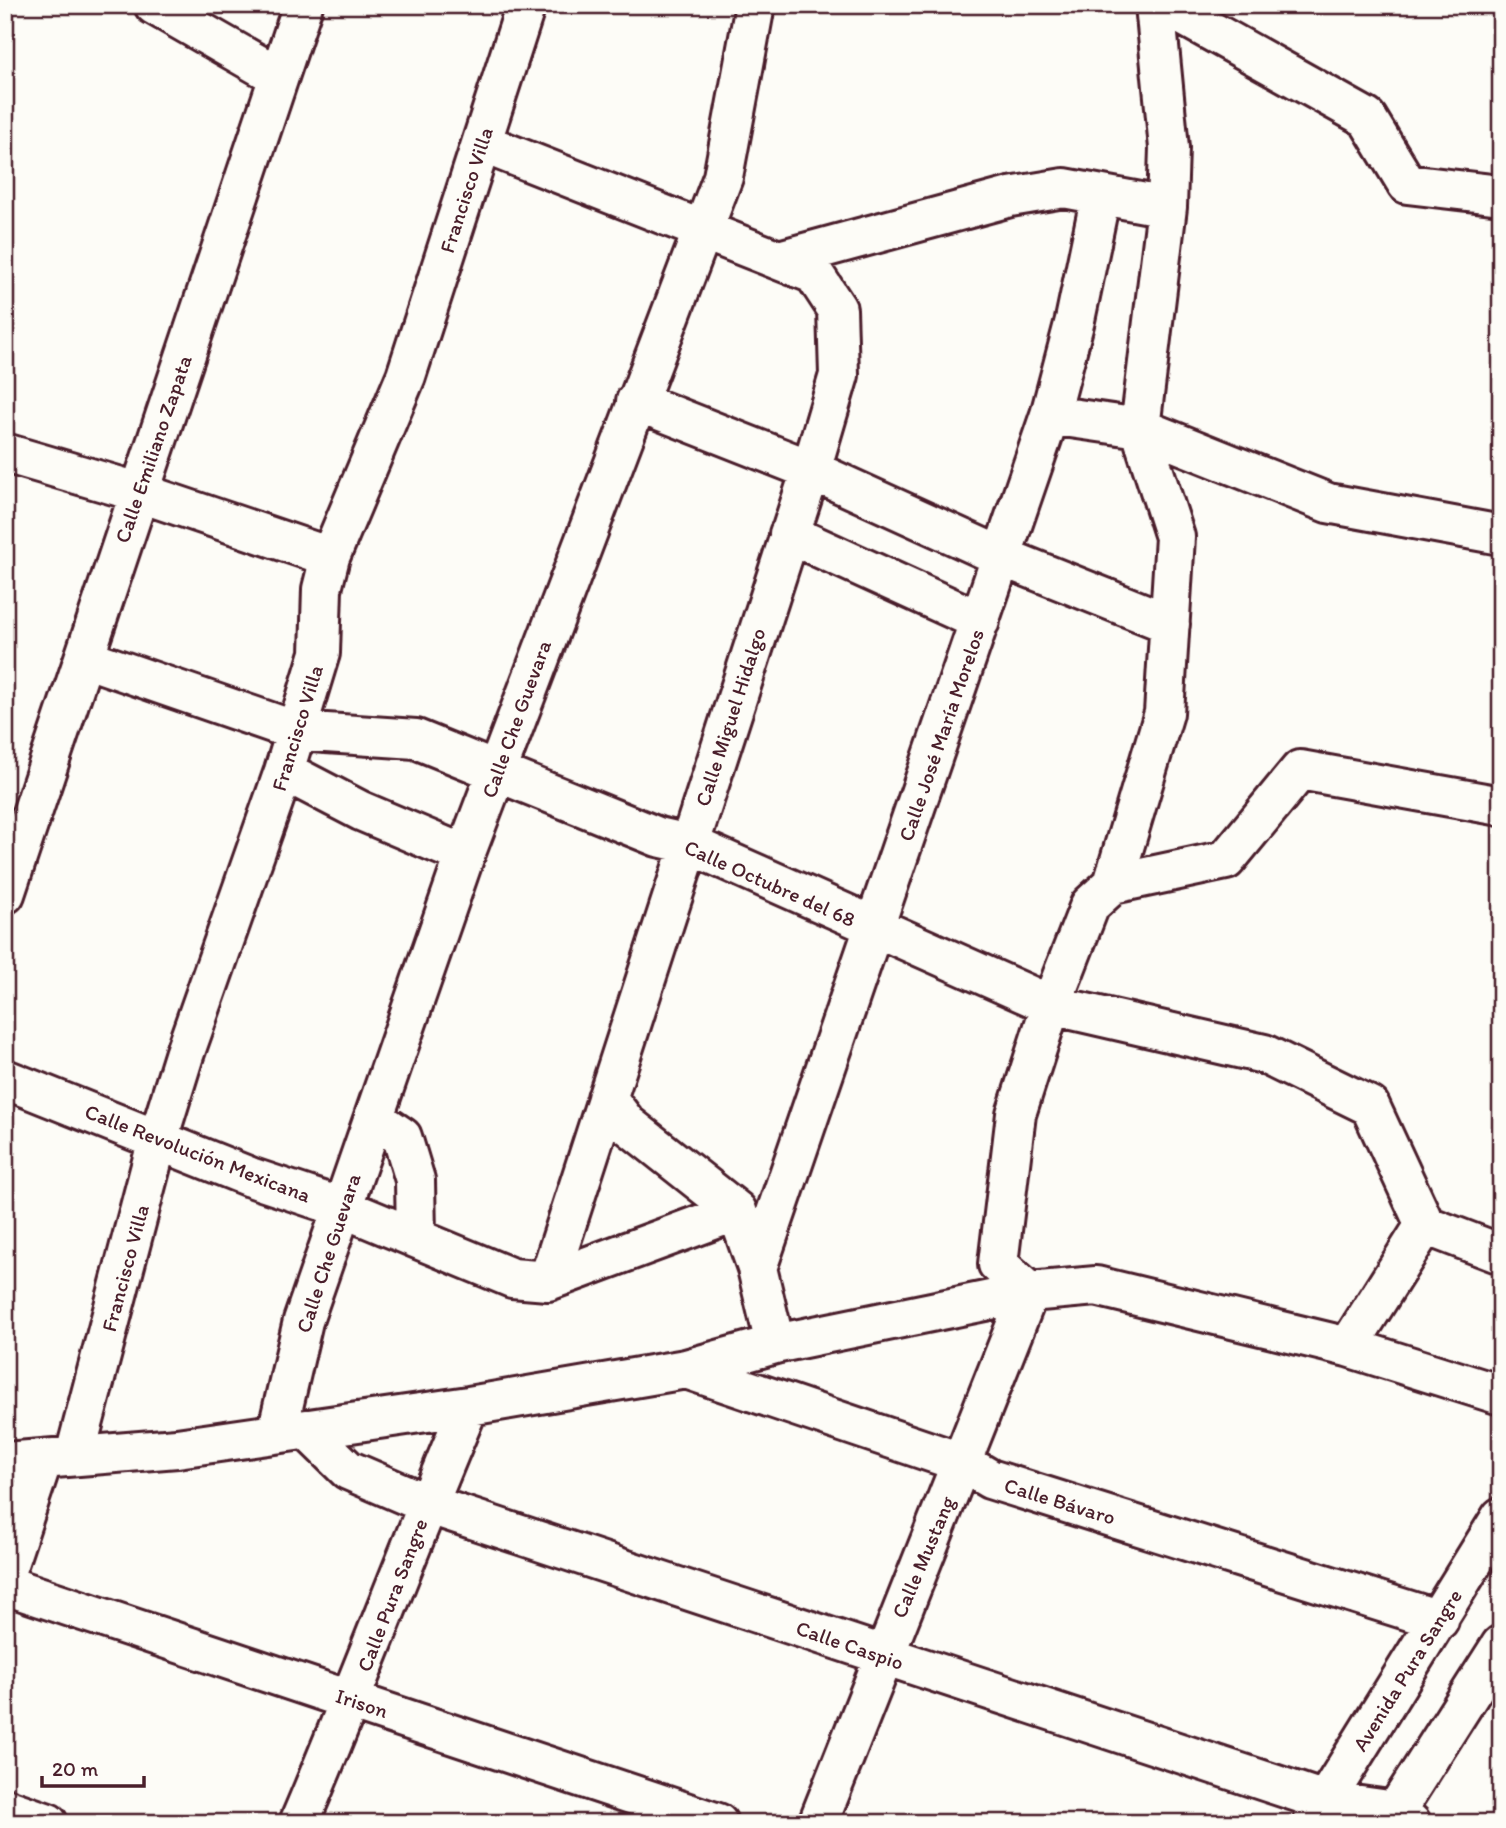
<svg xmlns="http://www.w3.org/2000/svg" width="1506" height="1828" font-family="Itim,sans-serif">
	<rect width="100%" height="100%" fill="#fdfcf7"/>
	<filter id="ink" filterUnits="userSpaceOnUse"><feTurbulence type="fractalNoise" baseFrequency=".0143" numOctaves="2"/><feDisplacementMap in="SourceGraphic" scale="14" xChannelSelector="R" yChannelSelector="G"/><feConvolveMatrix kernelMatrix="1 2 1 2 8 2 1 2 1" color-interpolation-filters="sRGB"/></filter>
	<g filter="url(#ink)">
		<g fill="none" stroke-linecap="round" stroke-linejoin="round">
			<!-- minor casing -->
			<g stroke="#4a1f2b" stroke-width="44">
				<path id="minor" d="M154 5 278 76
					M1164 5 1367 118 1407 184 1501 195
					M482 143 814 274 837 309 839 375 811 470 548 1281
					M779 260 1010 197 1064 188 1167 207
					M636 401 811 470 1000 556 1170 624
					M1050 415 1140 428 1328 503 1501 535
					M5 453 138 492 330 557
					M789 534 980 621
					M85 658 296 731 416 739 658 837 689 844 1051 1005 1264 1054 1370 1106 1425 1225 1348 1347
					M284 771 361 811 465 855
					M1113 884 1164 713 1175 537 1140 428 1167 207 1169 148 1155 5
					M5 894 303 5
					M5 1079 250 1177 343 1208 512 1278 548 1281 737 1211
					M607 1098 627 1124 737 1211 757 1268 775 1344
					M374 1118 402 1137 415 1180 416 1237
					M1425 1225 1501 1254
					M757 1268 1050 415 1075 320 1101 195
					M686 1369 963 1463 990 1479 1439 1620
					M306 1429 348 1470 427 1504 1325 1801 1396 1811 1411 1823
					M277 1433 303 1321 465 855 723 177 755 5
					M75 1455 158 1139 184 1055 284 771 320 653 322 589 330 557 406 376 526 5
					M5 1462 177 1448 469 1406 686 1369 775 1344 1029 1292 1096 1286 1348 1347 1501 1395
					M5 1573 43 1459
					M5 1585 718 1823
					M5 1808 48 1823
					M1314 1819 1501 1517
					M299 1823C358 1685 410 1544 469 1406
					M818 1823 1029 1292 998 1264 1016 1114 1051 1005 1090 905 1113 884 1226 860 1300 770 1501 806
					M1388 1823 1501 1645"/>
			</g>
			<!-- minor -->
			<use href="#minor" stroke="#fdfcf7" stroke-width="38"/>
		</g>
	</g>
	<g text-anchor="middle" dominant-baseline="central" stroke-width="6" stroke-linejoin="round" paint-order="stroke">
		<!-- street labels -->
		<g font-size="21" fill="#4a1f2b" stroke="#fdfcf7">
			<text transform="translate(466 190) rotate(-72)">Francisco Villa</text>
			<text transform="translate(153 449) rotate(-71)">Calle Emiliano Zapata</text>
			<text transform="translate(730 717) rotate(-72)">Calle Miguel Hidalgo</text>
			<text transform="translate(516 719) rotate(-70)">Calle Che Guevara</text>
			<text transform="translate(297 728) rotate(-73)">Francisco Villa</text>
			<text transform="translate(941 735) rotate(-71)">Calle José María Morelos</text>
			<text transform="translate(770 883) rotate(24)">Calle Octubre del 68</text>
			<text transform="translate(198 1153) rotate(21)">Calle Revolución Mexicana</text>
			<text transform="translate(328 1253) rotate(-72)">Calle Che Guevara</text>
			<text transform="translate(125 1268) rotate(-75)">Francisco Villa</text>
			<text transform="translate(1060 1501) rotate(17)">Calle Bávaro</text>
			<text transform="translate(923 1557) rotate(-67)">Calle Mustang</text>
			<text transform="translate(392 1595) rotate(-69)">Calle Pura Sangre</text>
			<text transform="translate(850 1645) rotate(19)">Calle Caspio</text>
			<text transform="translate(1407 1670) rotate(-58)">Avenida Pura Sangre</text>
			<text transform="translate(362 1703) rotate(18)">Irison</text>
		</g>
	</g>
	<!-- margin -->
	<rect width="1506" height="1828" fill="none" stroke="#fdfcf7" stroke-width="28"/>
	<rect x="14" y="14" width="1478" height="1800" fill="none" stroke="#4a1f2b" stroke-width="2.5" filter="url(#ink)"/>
	<!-- scale -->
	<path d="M42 1776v10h102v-10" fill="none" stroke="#4a1f2b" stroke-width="3.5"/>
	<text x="52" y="1776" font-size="21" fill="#4a1f2b" stroke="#fdfcf7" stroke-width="5" paint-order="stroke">20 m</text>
</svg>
